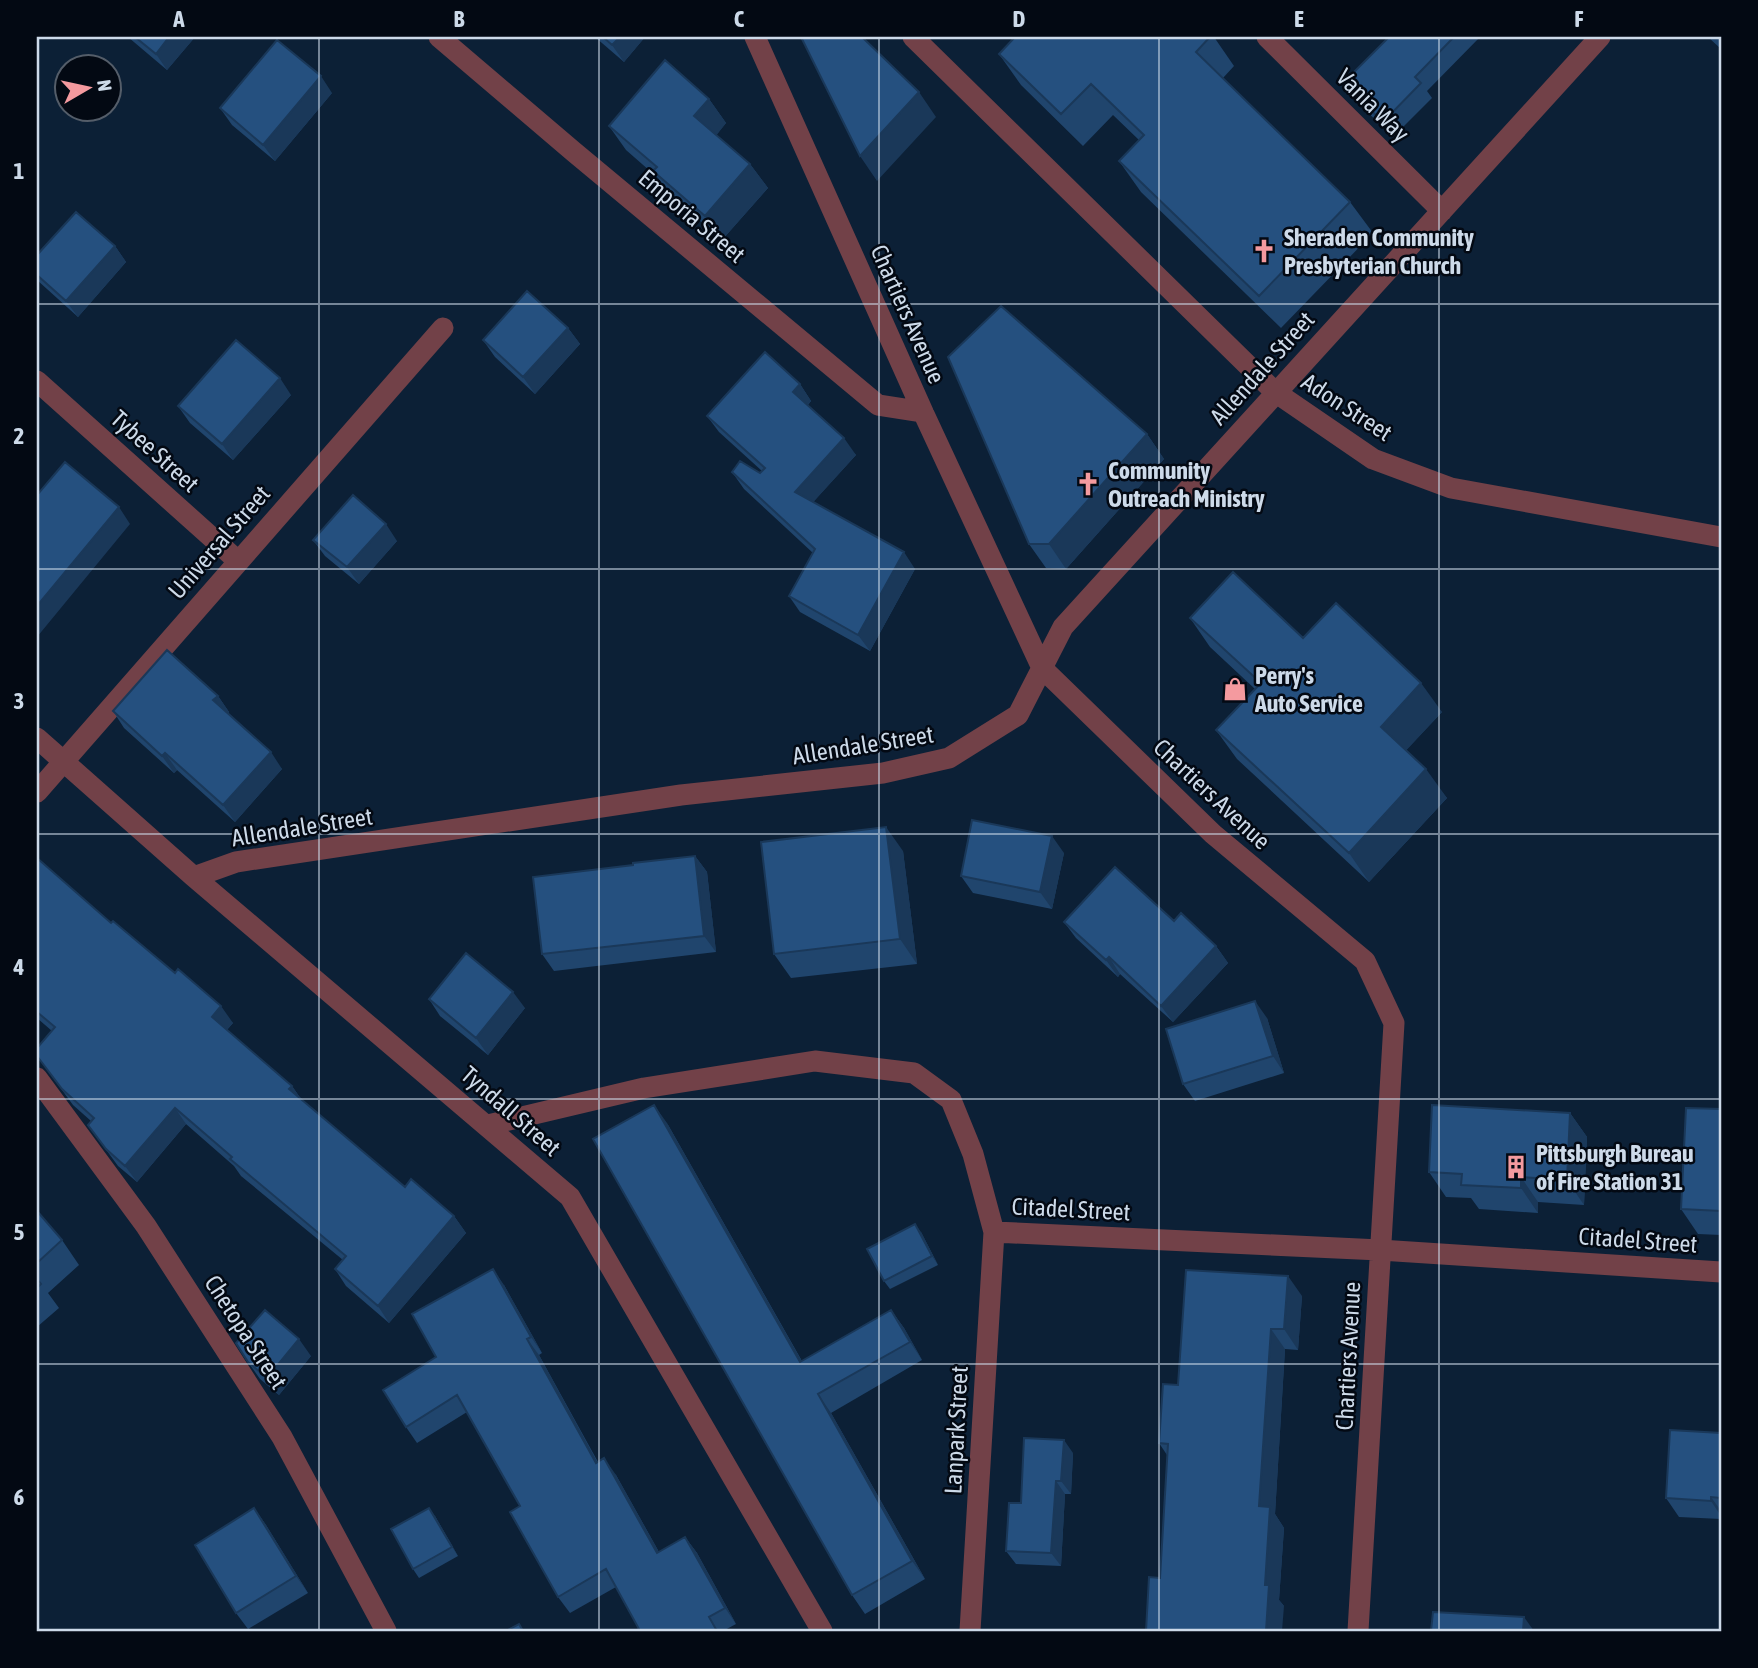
<svg xmlns="http://www.w3.org/2000/svg" width="1758" height="1668" font-family="'Asap Condensed',sans-serif">
	<rect width="100%" height="100%" fill="#0c2036"/>
	<g fill="none" stroke-linecap="round" stroke-linejoin="round">
		<!-- minor -->
		<path stroke="#724148" stroke-width="21" d="M439 37 574 152 878 405 923 412
			M755 37 923 412 1042 668 1213 834 1365 961 1394 1023 1358 1631
			M913 37 1275 392 1373 459 1451 488 1721 537
			M1267 37 1442 211
			M37 381 238 561
			M37 738 194 877 570 1197 822 1631
			M37 792 443 328
			M194 877 236 862 681 795 883 773 949 758 1018 715 1063 627 1600 37
			M37 1078 146 1226 282 1437 386 1631
			M488 1125 644 1088 815 1061 914 1073 951 1100 973 1154 994 1232 970 1631
			M994 1232 1380 1250 1721 1272"/>
	</g>
	<!-- wall -->
	<path fill="#20456d" d="M128 37H195L167 70Z
		M595 37H645L624 62Z
		M1015 37H1214L1234 66 1223 78 1350 202 1373 233 1281 328 1141 192 1119 161 1139 140 1113 115 1083 146 1021 85 999 54Z
		M1389 37H1480L1427 91 1432 98 1393 137 1353 98 1343 83Z
		M1708 37H1721V49Z
		M332 93 275 161 232 125 220 108Z
		M709 99 726 123 716 135 750 164 768 188 722 240 670 195 658 178 626 150 609 126Z
		M115 246 126 262 78 317 37 280V255Z
		M568 328 580 344 535 394 495 357 483 340Z
		M800 384 811 401 808 405 856 455 813 502 915 569 870 651 800 612 789 596 813 553 744 489 732 472 760 473 762 471 719 432 707 416Z
		M291 395 233 460 190 423 178 406Z
		M1147 434 1164 459 1066 569 1046 568 1029 544Z
		M313 540 397 541 359 584 325 556Z
		M1190 618 1303 638 1442 712 1406 750 1447 798 1369 882 1237 759 1216 730 1255 689 1210 647Z
		M218 696 229 712 228 714 282 769 235 822 177 770 174 773 124 728 113 711Z
		M903 851 917 964 791 978 774 954Z
		M1064 853 1052 909 973 893 961 876Z
		M695 856 707 872 716 952 554 971 542 954 633 865Z
		M37 858 111 923 233 1023 227 1030 292 1086 301 1099 405 1187 454 1216 466 1233 389 1323 346 1286 335 1269 343 1260 241 1176 234 1166 186 1124 137 1182 118 1166 88 1125 91 1121 73 1105 37 1056 52 1031 37 1018Z
		M1064 922 1216 946 1228 963 1173 1022 1120 974 1118 977 1076 938Z
		M429 999 525 1008 488 1055 440 1016Z
		M1267 1018 1284 1073 1195 1101 1183 1084Z
		M1721 1109V1235L1698 1234 1681 1209Z
		M1570 1113 1587 1137 1584 1205 1538 1202V1213L1479 1209 1471 1198 1446 1197 1429 1172Z
		M667 1123 802 1361 891 1310 904 1328 922 1360 831 1413 925 1579 865 1614 852 1595Z
		M37 1211 62 1240 79 1265 48 1293 59 1308 37 1327Z
		M921 1232 938 1265 890 1289 884 1281Z
		M504 1285 542 1353 539 1355 598 1462 616 1475 659 1552 685 1537 697 1553 736 1624 723 1631H635L639 1629 616 1587 570 1613 558 1597 520 1506 467 1412 417 1443 406 1427 436 1357Z
		M1302 1296 1298 1350 1285 1349 1275 1514 1284 1528 1279 1600 1284 1606 1160 1578 1167 1455 1159 1443 1178 1385Z
		M311 1356 279 1395 260 1379 248 1362Z
		M1721 1433V1519L1679 1517 1666 1498Z
		M1073 1453 1071 1494H1065L1061 1566 1016 1564 1006 1551Z
		M254 1508 266 1525 308 1593 248 1629 236 1613Z
		M435 1516 458 1556 419 1578 413 1569Z"/>
	<!-- shaded-wall -->
	<path fill="#1a3859" d="M169 37H195L167 70 156 54Z
		M620 37H645L624 62 612 45Z
		M321 76 332 93 275 161 263 145Z
		M919 92 936 117 877 181 860 156Z
		M709 99 726 123 712 141 694 116Z
		M750 164 768 188 722 240 705 216Z
		M115 246 126 262 78 317 66 301Z
		M568 328 580 344 535 394 523 377Z
		M280 378 291 395 233 460 222 444Z
		M800 384 811 401 805 408 793 392Z
		M1147 434 1164 459 1066 569 1049 544Z
		M844 438 856 455 807 509 795 492Z
		M119 507 130 524 37 637V606Z
		M386 524 397 541 359 584 347 567Z
		M904 552 915 569 870 651 858 635Z
		M1421 683 1442 712 1401 756 1381 727Z
		M218 696 229 712 225 717 213 700Z
		M271 752 282 769 235 822 223 805Z
		M165 753 177 770 174 773 162 756Z
		M1426 769 1447 798 1369 882 1349 853Z
		M886 827 903 851 917 964 900 939Z
		M1052 836 1064 853 1052 909 1040 892Z
		M695 856 707 872 716 952 704 936Z
		M1216 946 1228 963 1173 1022 1161 1006Z
		M1109 957 1120 974 1118 977 1106 960Z
		M513 992 525 1008 488 1055 476 1038Z
		M1255 1001 1267 1018 1284 1073 1273 1056Z
		M221 1006 233 1023 223 1034 212 1017Z
		M292 1086 303 1102 289 1089Z
		M654 1105 667 1123 813 1381 800 1362Z
		M175 1108 186 1124 137 1182 125 1166Z
		M1570 1113 1587 1137 1584 1205 1567 1180Z
		M1521 1177 1538 1202V1213L1521 1188Z
		M454 1216 466 1233 389 1323 378 1306Z
		M915 1224 921 1232 938 1265 932 1256Z
		M493 1269 504 1285 542 1353 531 1337Z
		M1288 1276 1302 1296 1298 1350 1284 1329Z
		M891 1310 904 1328 922 1360 910 1342Z
		M1271 1329 1285 1349 1275 1514 1284 1528 1279 1600 1284 1606 1282 1631H1266L1259 1506Z
		M299 1339 311 1356 279 1395 267 1378Z
		M527 1339 539 1355 607 1480 596 1463Z
		M818 1394 831 1413 925 1579 912 1561Z
		M1064 1440 1073 1453 1071 1494 1061 1481Z
		M604 1458 616 1475 669 1570 657 1553Z
		M1056 1481 1065 1494 1061 1566 1051 1553Z
		M1711 1497 1721 1511V1516L1711 1501Z
		M254 1508 266 1525 308 1593 296 1576Z
		M429 1508 435 1516 458 1556 452 1547Z
		M685 1537 697 1553 736 1624 725 1608Z
		M1524 1617 1534 1631H1523Z"/>
	<!-- building -->
	<path fill="#25507f" stroke="#1a3859" stroke-width="2" d="M135 37H169L156 54Z
		M603 37H620L612 45Z
		M801 37H862L919 92 860 156Z
		M1015 37H1210L1196 52 1350 202 1259 296 1119 161 1144 135 1091 84 1061 114 999 54Z
		M1389 37H1454L1415 77 1421 83 1383 122 1343 83Z
		M277 40 321 76 263 145 220 108Z
		M665 60 709 99 694 116 750 164 705 216 653 171 657 167 609 126Z
		M76 212 115 246 66 301 37 275V255Z
		M527 291 568 328 523 377 483 340Z
		M1001 306 1147 434 1049 544H1029L948 357Z
		M236 340 280 378 222 444 178 406Z
		M765 352 800 384 793 392 844 438 795 492 904 552 858 635 789 596 815 549 732 472 740 461 760 473 765 468 707 416Z
		M65 462 119 507 37 606V495Z
		M353 495 386 524 347 567 313 540Z
		M1233 572 1303 638 1336 603 1421 683 1381 727 1426 769 1349 853 1216 730 1261 683 1190 618Z
		M167 650 218 696 213 700 271 752 223 805 165 753 162 756 113 711Z
		M972 820 1052 836 1040 892 961 876Z
		M886 827 900 939 774 954 761 842Z
		M695 856 704 936 542 954 533 877 633 865V863Z
		M37 858 111 923 113 921 175 973 178 969 221 1006 212 1017 292 1086 289 1089 405 1187 411 1179 454 1216 378 1306 335 1269 346 1256 230 1159 232 1157 175 1108 125 1166 106 1149 88 1125 94 1118 62 1089 37 1056V1048L55 1027 37 1012Z
		M1115 867 1174 921 1181 913 1216 946 1161 1006 1109 957 1106 960 1064 922Z
		M466 953 513 992 476 1038 429 999Z
		M1255 1001 1273 1056 1183 1084 1166 1029Z
		M654 1105 800 1362 891 1310 910 1342 818 1394 912 1561 852 1595 593 1139Z
		M1432 1105 1570 1113 1567 1180 1521 1177V1188L1461 1185 1462 1174 1429 1172Z
		M1686 1108 1721 1109V1211L1681 1209Z
		M37 1211 62 1240 37 1263Z
		M915 1224 932 1256 884 1281 867 1249Z
		M493 1269 531 1337 527 1339 596 1463 604 1458 657 1553 685 1537 725 1608 709 1617 717 1631H635L639 1629 606 1569 558 1597 510 1512 520 1506 457 1395 406 1427 383 1390 436 1357 412 1314Z
		M1186 1270 1288 1276 1284 1329H1271L1259 1506 1270 1507 1265 1585H1269L1266 1631H1146L1149 1577 1160 1578 1168 1444 1159 1443 1163 1384 1178 1385Z
		M37 1279 41 1284 37 1288Z
		M265 1310 299 1339 267 1378 248 1362 236 1343Z
		M1670 1430 1721 1433V1498L1711 1497V1501L1666 1498Z
		M1024 1438 1064 1440 1061 1481H1056L1051 1553 1006 1551 1009 1503H1021Z
		M254 1508 296 1576 236 1613 195 1545Z
		M429 1508 452 1547 413 1569 391 1529Z
		M1433 1612 1524 1617 1523 1631H1431Z
		M519 1624 523 1631H506Z"/>
	<!-- grid -->
	<path fill="none" stroke="#cddae9" stroke-width="2" stroke-opacity="0.55" d="M319 37V1631M599 37V1631M879 37V1631M1159 37V1631M1439 37V1631M37 304H1721M37 569H1721M37 834H1721M37 1099H1721M37 1364H1721"/>
	<!-- icons -->
	<defs>
		<g id="church-bare" transform="scale(1.89)"><path d="M-1.2-6h2.4v3.5h3.3v2.4h-3.3V6h-2.4V-.1h-3.3v-2.4h3.3Z" fill="#f49a9f" stroke="#030913" stroke-width="2.5" paint-order="stroke"/></g>
		<g id="shop-bare" transform="scale(1.89)"><path d="M-5-2.5h2.3a2.7 3.5 0 0 1 5.4 0H5L5.5 6h-11ZM-1.5-2.5h3a1.5 2.3 0 0 0-3 0Z" fill="#f49a9f" stroke="#030913" stroke-width="2.5" paint-order="stroke"/></g>
		<g id="building-bare" transform="scale(1.89)"><path d="M-4-6H4V6H1V3H-1V6H-4ZM-2.5-4.3h1.7v1.8h-1.7ZM.8-4.3h1.7v1.8H.8ZM-2.5-1h1.7V.8h-1.7ZM.8-1h1.7V.8H.8Z" fill="#f49a9f" stroke="#030913" stroke-width="2.5" paint-order="stroke"/></g>
	</defs>
	<g fill-rule="evenodd">
		<use href="#church-bare" x="1264" y="251"/>
		<use href="#church-bare" x="1088" y="484"/>
		<use href="#shop-bare" x="1235" y="689"/>
		<use href="#building-bare" x="1516" y="1167"/>
	</g>
	<g text-anchor="middle" dominant-baseline="central" stroke-width="5" stroke-linejoin="round" paint-order="stroke">
		<!-- street labels -->
		<g font-size="24" fill="#cddae9" stroke="#030913">
			<text transform="translate(1373 105) rotate(45)">Vania Way</text>
			<text transform="translate(692 216) rotate(40)">Emporia Street</text>
			<text transform="translate(908 314) rotate(66)">Chartiers Avenue</text>
			<text transform="translate(1262 368) rotate(-48)">Allendale Street</text>
			<text transform="translate(1347 407) rotate(33)">Adon Street</text>
			<text transform="translate(155 451) rotate(42)">Tybee Street</text>
			<text transform="translate(219 542) rotate(-49)">Universal Street</text>
			<text transform="translate(863 745) rotate(-9)">Allendale Street</text>
			<text transform="translate(1212 794) rotate(43)">Chartiers Avenue</text>
			<text transform="translate(302 827) rotate(-9)">Allendale Street</text>
			<text transform="translate(511 1111) rotate(41)">Tyndall Street</text>
			<text transform="translate(1071 1209) rotate(3)">Citadel Street</text>
			<text transform="translate(1638 1240) rotate(4)">Citadel Street</text>
			<text transform="translate(246 1332) rotate(57)">Chetopa Street</text>
			<text transform="translate(1348 1356) rotate(-87)">Chartiers Avenue</text>
			<text transform="translate(956 1430) rotate(-87)">Lanpark Street</text>
		</g>
		<!-- poi labels -->
		<g font-size="24" font-weight="bold" fill="#cddae9" stroke="#030913" text-anchor="start">
			<text x="1284" y="237">Sheraden Community<tspan x="1284" dy="28">Presbyterian Church</tspan></text>
			<text x="1108" y="470">Community<tspan x="1108" dy="28">Outreach Ministry</tspan></text>
			<text x="1255" y="675">Perry's<tspan x="1255" dy="28">Auto Service</tspan></text>
			<text x="1536" y="1153">Pittsburgh Bureau<tspan x="1536" dy="28">of Fire Station 31</tspan></text>
		</g>
	</g>
	<!-- border -->
	<rect width="1758" height="1668" fill="none" stroke="#030913" stroke-width="77"/>
	<!-- north arrow -->
	<g transform="translate(88 88) rotate(81)"><circle r="33" fill="#030913" stroke="#545d69" stroke-width="2"/>
	<path d="M0-5L12 26L0 18L-12 26Z" fill="#f49a9f"/>
	<text y="-10" font-size="19" font-weight="bold" text-anchor="middle" fill="#cddae9">N</text>
	</g>
	<rect x="38" y="38" width="1682" height="1592" fill="none" stroke="#cddae9" stroke-width="2.5"/>
	<g font-size="23" text-anchor="middle" font-weight="bold" fill="#cddae9">
		<text x="179" y="27">A</text>
		<text x="459" y="27">B</text>
		<text x="739" y="27">C</text>
		<text x="1019" y="27">D</text>
		<text x="1299" y="27">E</text>
		<text x="1579" y="27">F</text>
		<text x="19" y="179">1</text>
		<text x="19" y="444">2</text>
		<text x="19" y="709">3</text>
		<text x="19" y="975">4</text>
		<text x="19" y="1240">5</text>
		<text x="19" y="1505">6</text>
	</g>
</svg>
